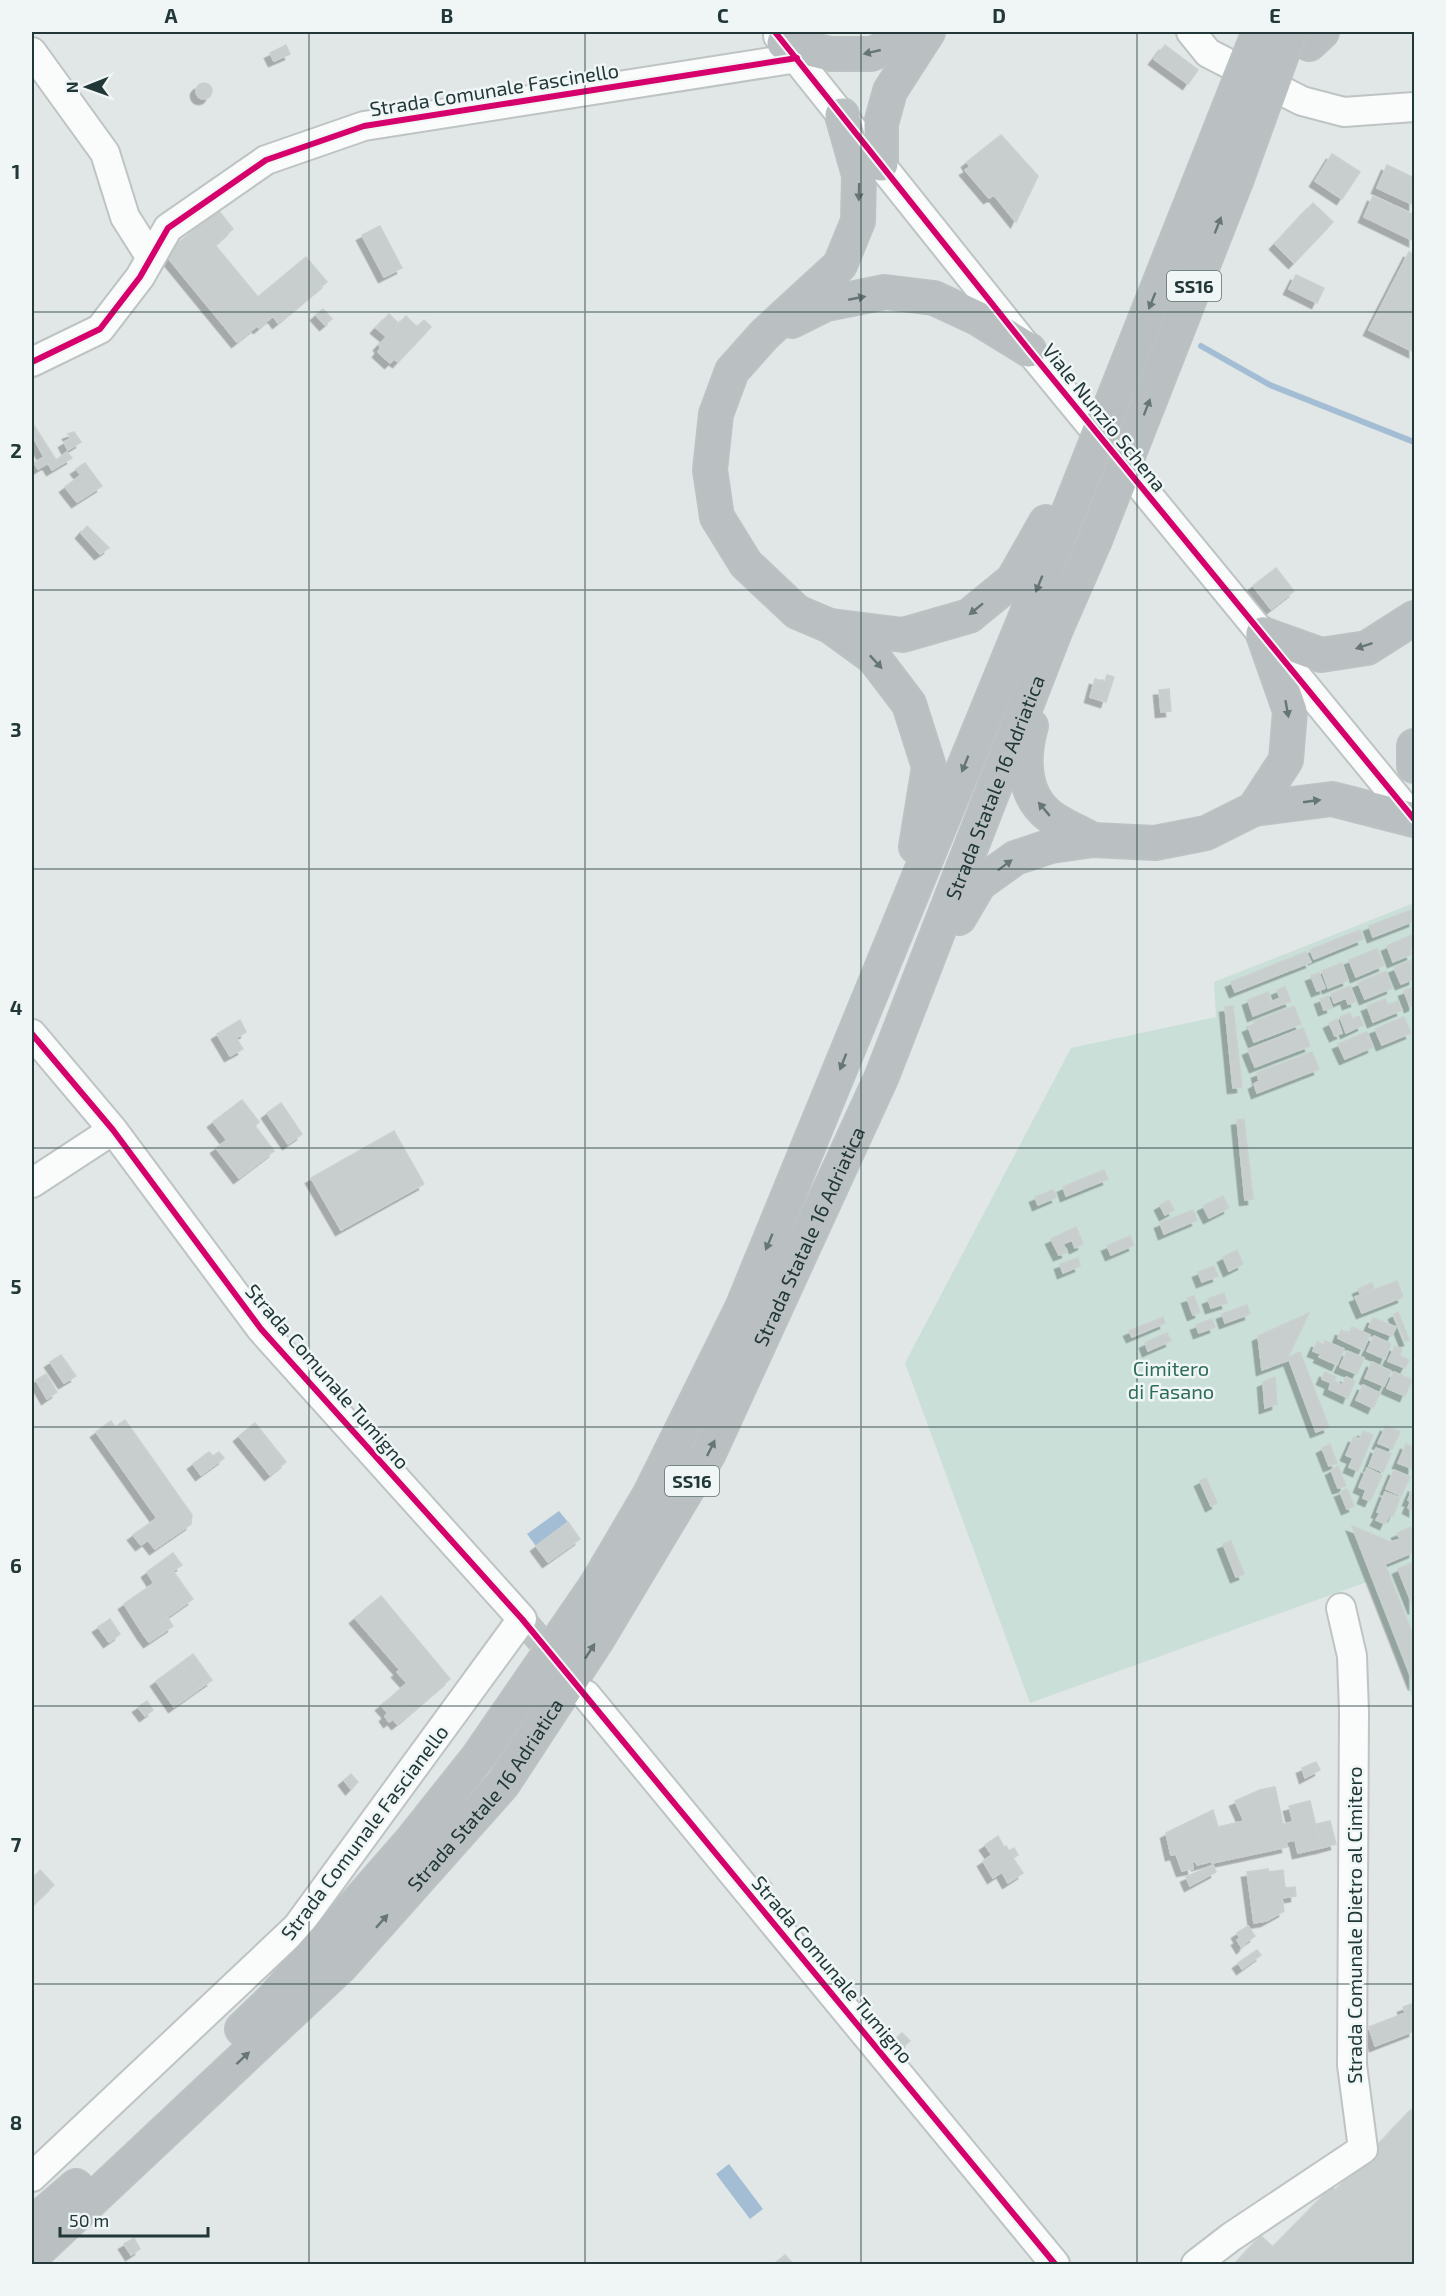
<svg xmlns="http://www.w3.org/2000/svg" width="1446" height="2296" font-family="'Exo 2',sans-serif">
	<defs>
		<filter id="shadow"><feDropShadow dx="-5.5" dy="5.5" stdDeviation="0" flood-color="#0004"/></filter>
	</defs>
	<rect width="100%" height="100%" fill="#e1e7e6"/>
	<!-- green -->
	<path fill="#cadfd8" d="M1414 903V1702L1367 1582 1030 1703 905 1363 1071 1048 1216 1017 1214 982Z"/>
	<!-- water -->
	<path fill="#a3bed4" d="M559 1511 568 1522 536 1546 527 1534Z
		M729 2164 763 2209 750 2219 716 2174Z"/>
	<g fill="none" stroke-linecap="round" stroke-linejoin="round">
		<!-- stream -->
		<path stroke="#a3bed4" stroke-width="6" d="M1201 346 1270 385 1414 442"/>
	</g>
	<!-- building -->
	<path fill="#c8cecd" stroke="#cad0cf" stroke-width="1.5" filter="url(#shadow)" d="M286 45 290 54 274 61 270 53Z
		M1165 45 1198 70 1188 84 1154 59Z
		M196 91a8 8 0 1 1 16 0a8 8 0 1 1-16 0Z
		M1001 135 1038 176 1016 222 994 195 989 198 965 170 970 167 967 162Z
		M1332 154 1360 172 1342 199 1315 181Z
		M1387 165 1414 178V205L1377 188Z
		M1373 196 1414 215V241L1364 217Z
		M1313 203 1333 222 1294 263 1275 244Z
		M218 210 233 229 215 245 258 297 306 257 327 282 278 323 273 316 259 328 257 326 237 342 165 254Z
		M380 226 402 268 384 277 362 235Z
		M1409 252 1414 255V352L1369 330Z
		M1296 275 1324 288 1317 303 1289 289Z
		M323 309 332 319 325 325 316 315Z
		M389 314 399 324 387 337 376 328Z
		M406 316 417 327 424 320 431 327 398 362 394 359 390 363 378 352 381 348 379 345Z
		M33 424 56 460 67 452 72 458 52 470 48 463 38 469 34 463 44 457 32 435Z
		M74 432 81 442 68 450 64 442 71 438 68 434Z
		M85 463 102 486 77 502 65 487 81 475 76 469Z
		M87 526 109 548 100 554 81 533Z
		M1276 568 1294 591 1271 609 1253 586Z
		M1107 675 1114 677 1106 702 1090 697 1095 679 1105 682Z
		M1169 689 1171 711 1161 712 1159 690Z
		M1414 909V921L1373 937 1369 926Z
		M1360 930 1363 939 1314 959 1310 950Z
		M1414 934V947L1410 949 1412 954 1393 962 1387 946Z
		M1377 949 1384 965 1356 977 1349 960Z
		M1306 952 1311 962 1235 992 1231 982Z
		M1414 959V979L1401 984 1394 968Z
		M1342 963 1348 980 1328 988 1322 971Z
		M1386 971 1392 988 1365 999 1358 983Z
		M1319 973 1325 988 1317 991 1311 976Z
		M1350 986 1356 1001 1348 1004 1346 998 1334 1003 1331 994Z
		M1285 987 1291 1001 1253 1016 1248 1000 1268 992 1271 1002 1280 998 1277 990Z
		M1414 987V1005L1410 1007 1404 991Z
		M1328 996 1332 1007 1324 1010 1320 999Z
		M1385 999 1388 1005 1398 1001 1402 1010 1373 1022 1367 1006Z
		M1233 1006 1242 1087 1233 1088 1225 1007Z
		M1294 1006 1301 1024 1254 1042 1248 1027 1255 1024 1253 1022Z
		M1350 1013 1352 1019 1359 1016 1363 1025 1346 1033 1340 1017Z
		M1404 1017 1411 1033 1382 1045 1375 1029Z
		M1337 1019 1342 1033 1335 1036 1329 1023Z
		M240 1020 246 1032 236 1038 243 1049 230 1056 217 1034Z
		M1303 1028 1310 1046 1255 1067 1248 1050Z
		M1367 1032 1373 1047 1345 1059 1338 1044Z
		M1312 1052 1319 1069 1257 1093 1254 1084 1259 1081 1257 1073Z
		M242 1100 259 1122 255 1126 274 1151 239 1178 216 1148 227 1140 213 1122Z
		M281 1103 302 1134 288 1144 267 1113Z
		M1244 1119 1253 1199 1245 1200 1237 1120Z
		M394 1131 424 1184 341 1230 311 1178Z
		M1104 1170 1108 1179 1066 1196 1063 1187Z
		M1053 1190 1057 1197 1038 1205 1035 1197Z
		M1223 1196 1229 1208 1209 1218 1203 1206Z
		M1169 1200 1174 1210 1165 1215 1160 1205Z
		M1193 1210 1197 1220 1164 1234 1160 1223Z
		M1076 1227 1083 1244 1075 1248 1072 1240 1063 1244 1067 1252 1059 1255 1051 1239Z
		M1130 1236 1134 1245 1111 1255 1107 1246Z
		M1237 1250 1243 1264 1229 1271 1223 1257Z
		M1078 1258 1080 1266 1063 1273 1060 1264Z
		M1214 1266 1218 1276 1202 1282 1198 1272Z
		M1397 1281 1403 1297 1362 1313 1355 1297Z
		M1372 1283 1374 1290 1361 1295 1358 1289Z
		M1224 1293 1227 1303 1211 1308 1208 1299Z
		M1194 1296 1200 1312 1193 1315 1187 1298Z
		M1247 1305 1250 1314 1225 1323 1222 1314Z
		M1398 1312 1409 1340 1405 1341 1394 1314Z
		M1309 1313 1288 1357 1289 1360 1262 1370 1258 1336Z
		M1163 1317 1165 1323 1132 1337 1129 1331Z
		M1373 1318 1396 1327 1392 1336 1369 1327Z
		M1212 1319 1215 1327 1199 1333 1196 1325Z
		M1352 1327 1370 1335 1363 1350 1338 1338 1341 1330 1349 1334Z
		M1167 1333 1171 1341 1148 1351 1145 1343Z
		M1374 1336 1391 1344 1385 1359 1367 1351Z
		M1325 1341 1344 1349 1337 1365 1319 1357 1321 1354 1313 1351 1317 1342 1324 1345Z
		M1395 1346 1402 1349 1400 1356 1409 1360 1405 1368 1388 1361Z
		M1347 1351 1364 1358 1357 1374 1340 1367Z
		M1300 1352 1329 1427 1316 1432 1288 1357Z
		M61 1355 76 1376 64 1383 50 1362Z
		M1372 1362 1391 1371 1384 1386 1365 1378Z
		M1325 1372 1336 1377 1334 1381 1342 1385 1346 1377 1355 1381 1348 1398 1329 1389 1331 1383 1322 1379Z
		M1394 1372 1412 1380 1405 1396 1387 1388Z
		M46 1374 57 1392 47 1399 36 1380Z
		M1275 1377 1277 1404 1265 1408 1263 1382Z
		M1363 1385 1380 1393 1373 1408 1356 1400Z
		M125 1420 192 1515 191 1524 155 1549 148 1540 141 1545 133 1535 157 1518 96 1432 111 1421 115 1427Z
		M255 1423 286 1462 270 1475 239 1436Z
		M1386 1426 1400 1432 1392 1449 1378 1443Z
		M1363 1431 1373 1435 1358 1471 1349 1467 1353 1458 1346 1455 1354 1437 1360 1439Z
		M1330 1444 1337 1463 1329 1466 1322 1448Z
		M1406 1444 1414 1448 1413 1469 1398 1463Z
		M1376 1448 1391 1454 1383 1472 1369 1466Z
		M209 1452 213 1456 219 1452 224 1458 201 1475 193 1464Z
		M1338 1466 1346 1486 1338 1488 1331 1470Z
		M1367 1468 1382 1475 1370 1501 1363 1498 1366 1490 1359 1487Z
		M1394 1470 1410 1477 1401 1496 1386 1489Z
		M1206 1478 1217 1503 1211 1506 1200 1481Z
		M1414 1486V1511L1408 1508 1411 1501 1408 1500Z
		M1347 1489 1354 1506 1347 1509 1340 1492Z
		M1385 1492 1400 1498 1393 1516 1390 1514 1385 1524 1376 1520 1380 1513 1377 1512Z
		M568 1522 580 1539 548 1562 536 1546Z
		M1352 1526 1391 1542 1400 1539 1397 1533 1414 1526V1552L1385 1564 1414 1638V1685Z
		M1231 1541 1244 1574 1236 1577 1223 1544Z
		M173 1553 182 1565 173 1571 193 1599 143 1634 124 1604 154 1583 147 1572Z
		M1414 1562V1609L1398 1569Z
		M381 1596 450 1679 407 1716 389 1699 407 1683 397 1672 400 1670 355 1618Z
		M167 1617 173 1626 149 1642 143 1634Z
		M110 1619 120 1634 109 1642 98 1627Z
		M193 1654 212 1680 199 1689 181 1663Z
		M181 1663 199 1689 174 1707 156 1681Z
		M389 1699 407 1716 397 1724 393 1719 389 1722 385 1716 388 1713 381 1705Z
		M147 1701 153 1710 145 1716 138 1707Z
		M1316 1762 1320 1770 1305 1778 1302 1768Z
		M351 1774 358 1782 351 1789 344 1780Z
		M1275 1787 1283 1824 1293 1822 1289 1806 1310 1801 1321 1848 1298 1853 1295 1840 1286 1842 1287 1847 1212 1863V1861L1197 1865 1196 1861 1192 1862 1193 1869 1182 1871 1176 1854 1171 1855 1166 1833 1213 1810 1218 1827 1244 1821 1235 1801 1260 1790Z
		M1330 1821 1336 1844 1321 1848 1316 1824Z
		M998 1836 1004 1847 992 1855 985 1845Z
		M1006 1846 1009 1851 1014 1848 1018 1855 1013 1858 1023 1873 1008 1883 1002 1872 993 1878 983 1861Z
		M1213 1865 1216 1872 1190 1886 1186 1877Z
		M1268 1869 1269 1872 1283 1870 1285 1888 1295 1887 1296 1896 1282 1898 1284 1911 1266 1921 1254 1923 1247 1872Z
		M40 1870 54 1885 32 1906V1879Z
		M764 1878 768 1879 772 1884 771 1889 766 1893 758 1882Z
		M1248 1926 1255 1936 1244 1944 1245 1945 1242 1948 1237 1940 1240 1938 1237 1933Z
		M1257 1950 1261 1955 1242 1969 1238 1963Z
		M1414 2003V2031L1375 2046 1369 2027 1405 2013 1403 2007Z
		M902 2033 910 2041 902 2048 895 2039Z
		M1414 2107V2264H1235L1261 2236 1273 2247 1332 2187 1336 2190Z
		M134 2238 140 2249 131 2255 124 2244Z
		M785 2255 793 2264H774Z"/>
	<g fill="none" stroke-linecap="round" stroke-linejoin="round">
		<!-- minor-tunnel -->
		<path stroke="#bbc4c3" stroke-width="28" stroke-dasharray="28 14" stroke-linecap="butt" d="M522 1619 563 1668"/>
		<!-- minor casing -->
		<g stroke="#bec3c3" stroke-width="32">
			<path id="minor" d="M1191 32 1208 53 1302 101 1344 112 1414 107
				M778 36 1029 350 1414 819
				M32 52 105 153 125 217 151 258
				M32 362 100 329 140 277 168 228 266 160 364 126 797 58
				M32 1034 113 1130 261 1329 522 1619 297 1927 32 2177
				M32 1183 113 1130
				M586 1695 1055 2264
				M1196 2264 1231 2237 1363 2149 1352 2065 1354 1712 1352 1656 1341 1608"/>
		</g>
		<!-- highway casing -->
		<g stroke="#bcc3c3" stroke-width="36">
			<g id="highway">
				<path d="M784 43 830 54H871L927 32"/>
				<path d="M1309 44 1322 32"/>
				<path d="M842 115 859 175 858 221 840 265 764 335 732 371 716 414 710 470 717 517 746 564 797 612 830 626 874 658 909 704 929 767 916 847"/>
				<path d="M881 164V124L890 91 928 32"/>
				<path d="M792 321 826 304 885 292 934 298 977 318 1029 350"/>
				<path d="M831 626 903 635 969 616 1013 580 1046 522"/>
				<path d="M1263 634 1321 655 1367 648 1414 618"/>
				<path d="M1031 726C1022 757 1022 796 1051 817 1063 826 1079 832 1093 840"/>
				<path d="M1414 746V766"/>
				<path d="M1254 809 1286 760 1290 711 1263 634"/>
				<path d="M959 918 979 884 1015 858 1051 846 1093 840 1155 843 1206 833 1254 809 1332 799 1414 820"/>
				<path d="M242 2029 272 2000 412 1840 478 1757 597 1584 650 1494 742 1308 1069 511"/>
				<path d="M32 2224 76 2186"/>
				<path id="s1" d="M32 2256 341 1966 503 1784 597 1640 709 1453 882 1076 1056 629 1095 540"/>
			</g>
		</g>
		<!-- minor -->
		<use href="#minor" stroke="#fafbfb" stroke-width="28"/>
		<!-- highway -->
		<use href="#highway" stroke="#bac0c1" stroke-width="33"/>
		<!-- highway-bridge casing -->
		<g stroke="#bcc3c3" stroke-width="36" stroke-linecap="butt">
			<path id="highway-bridge" d="M1069 511 1259 32
				M1095 540 1236 181 1290 32"/>
		</g>
		<!-- highway-bridge -->
		<use href="#highway-bridge" stroke="#bac0c1" stroke-width="33"/>
		<!-- cycleway casing -->
		<g stroke="#eff6f5" stroke-width="10">
			<path id="cycleway" d="M775 32 1029 350 1414 819
				M32 362 100 329 140 277 168 228 266 160 364 126 797 58
				M32 1034 113 1130 261 1329 522 1619 1055 2264"/>
		</g>
		<!-- cycleway -->
		<use href="#cycleway" stroke="#d6006c" stroke-width="6"/>
	</g>
	<!-- one-way arrows -->
	<defs><path id="oneway-solid" d="M-6-.8H1V-3.2L6.5 0L1 3.2V.8H-6Z" transform="scale(1.5)"/></defs>
	<g fill="#667576">
		<use href="#oneway-solid" transform="translate(872 52) rotate(167)"/>
		<use href="#oneway-solid" transform="translate(859 192) rotate(91)"/>
		<use href="#oneway-solid" transform="translate(1218 225) rotate(-69)"/>
		<use href="#oneway-solid" transform="translate(857 298) rotate(-11)"/>
		<use href="#oneway-solid" transform="translate(1152 301) rotate(112)"/>
		<use href="#oneway-solid" transform="translate(1147 407) rotate(-69)"/>
		<use href="#oneway-solid" transform="translate(1039 584) rotate(112)"/>
		<use href="#oneway-solid" transform="translate(976 609) rotate(141)"/>
		<use href="#oneway-solid" transform="translate(1364 646) rotate(162)"/>
		<use href="#oneway-solid" transform="translate(876 662) rotate(47)"/>
		<use href="#oneway-solid" transform="translate(1287 709) rotate(80)"/>
		<use href="#oneway-solid" transform="translate(965 764) rotate(112)"/>
		<use href="#oneway-solid" transform="translate(1312 801) rotate(-8)"/>
		<use href="#oneway-solid" transform="translate(1044 809) rotate(-130)"/>
		<use href="#oneway-solid" transform="translate(1005 865) rotate(-37)"/>
		<use href="#oneway-solid" transform="translate(843 1062) rotate(111)"/>
		<use href="#oneway-solid" transform="translate(769 1242) rotate(113)"/>
		<use href="#oneway-solid" transform="translate(711 1448) rotate(-64)"/>
		<use href="#oneway-solid" transform="translate(590 1651) rotate(-57)"/>
		<use href="#oneway-solid" transform="translate(382 1921) rotate(-48)"/>
		<use href="#oneway-solid" transform="translate(243 2058) rotate(-43)"/>
	</g>
	<!-- grid -->
	<path fill="none" stroke="#213738" stroke-width="1.5" stroke-opacity="0.55" d="M309 32V2264M585 32V2264M861 32V2264M1137 32V2264M32 312H1414M32 590H1414M32 869H1414M32 1148H1414M32 1427H1414M32 1706H1414M32 1984H1414"/>
	<g text-anchor="middle" dominant-baseline="central" stroke-width="5" stroke-linejoin="round" paint-order="stroke">
		<!-- shield labels -->
		<g fill="#eff6f5" stroke="#5f7071" stroke-width="1.5">
			<rect x="1167" y="271" width="54" height="30" rx="4.5"/>
			<rect x="665" y="1466" width="54" height="30" rx="4.5"/>
		</g>
		<g font-size="18" font-weight="bold" fill="#213738">
			<text x="1194" y="286">SS16</text>
			<text x="692" y="1481">SS16</text>
		</g>
		<!-- street labels -->
		<g font-size="20" fill="#213738" stroke="#eff6f5">
			<text transform="translate(494 89) rotate(-9)">Strada Comunale Fascinello</text>
			<text transform="translate(1105 417) rotate(51)">Viale Nunzio Schena</text>
			<text stroke="none"><textPath href="#s1" startOffset="1782">Strada Statale 16 Adriatica</textPath></text>
			<text stroke="none"><textPath href="#s1" startOffset="1296">Strada Statale 16 Adriatica</textPath></text>
			<text transform="translate(328 1376) rotate(49)">Strada Comunale Tumigno</text>
			<text stroke="none"><textPath href="#s1" startOffset="648">Strada Statale 16 Adriatica</textPath></text>
			<text transform="translate(364 1832) rotate(-53)">Strada Comunale Fascianello</text>
			<text transform="translate(1354 1925) rotate(-90)">Strada Comunale Dietro al Cimitero</text>
			<text transform="translate(833 1969) rotate(50)">Strada Comunale Tumigno</text>
		</g>
		<!-- park labels -->
		<g font-size="20" fill="#2e6c5a" stroke="#eff6f5">
			<text x="1171" y="1368">Cimitero<tspan x="1171" dy="23">di Fasano</tspan></text>
		</g>
	</g>
	<!-- border -->
	<rect width="1446" height="2296" fill="none" stroke="#eff6f5" stroke-width="66"/>
	<!-- north arrow -->
	<g transform="translate(87 87) rotate(269)" stroke="#eff6f5" stroke-width="4.5" paint-order="stroke">
	<path d="M0-4.5L10 22L0 15L-10 22Z" fill="#213738"/>
	<text y="-9" font-size="16" font-weight="bold" text-anchor="middle" fill="#213738">N</text>
	</g>
	<!-- scale -->
	<path d="M60 2227v9h148v-9" fill="none" stroke="#213738" stroke-width="3"/>
	<text x="69" y="2227" font-size="18" fill="#213738" stroke="#eff6f5" stroke-width="4.5" paint-order="stroke">50 m</text>
	<rect x="33" y="33" width="1380" height="2230" fill="none" stroke="#213738" stroke-width="2"/>
	<g font-size="20" text-anchor="middle" font-weight="bold" fill="#213738">
		<text x="171" y="23">A</text>
		<text x="447" y="23">B</text>
		<text x="723" y="23">C</text>
		<text x="999" y="23">D</text>
		<text x="1275" y="23">E</text>
		<text x="16" y="179">1</text>
		<text x="16" y="458">2</text>
		<text x="16" y="737">3</text>
		<text x="16" y="1015">4</text>
		<text x="16" y="1294">5</text>
		<text x="16" y="1573">6</text>
		<text x="16" y="1852">7</text>
		<text x="16" y="2130">8</text>
	</g>
</svg>
